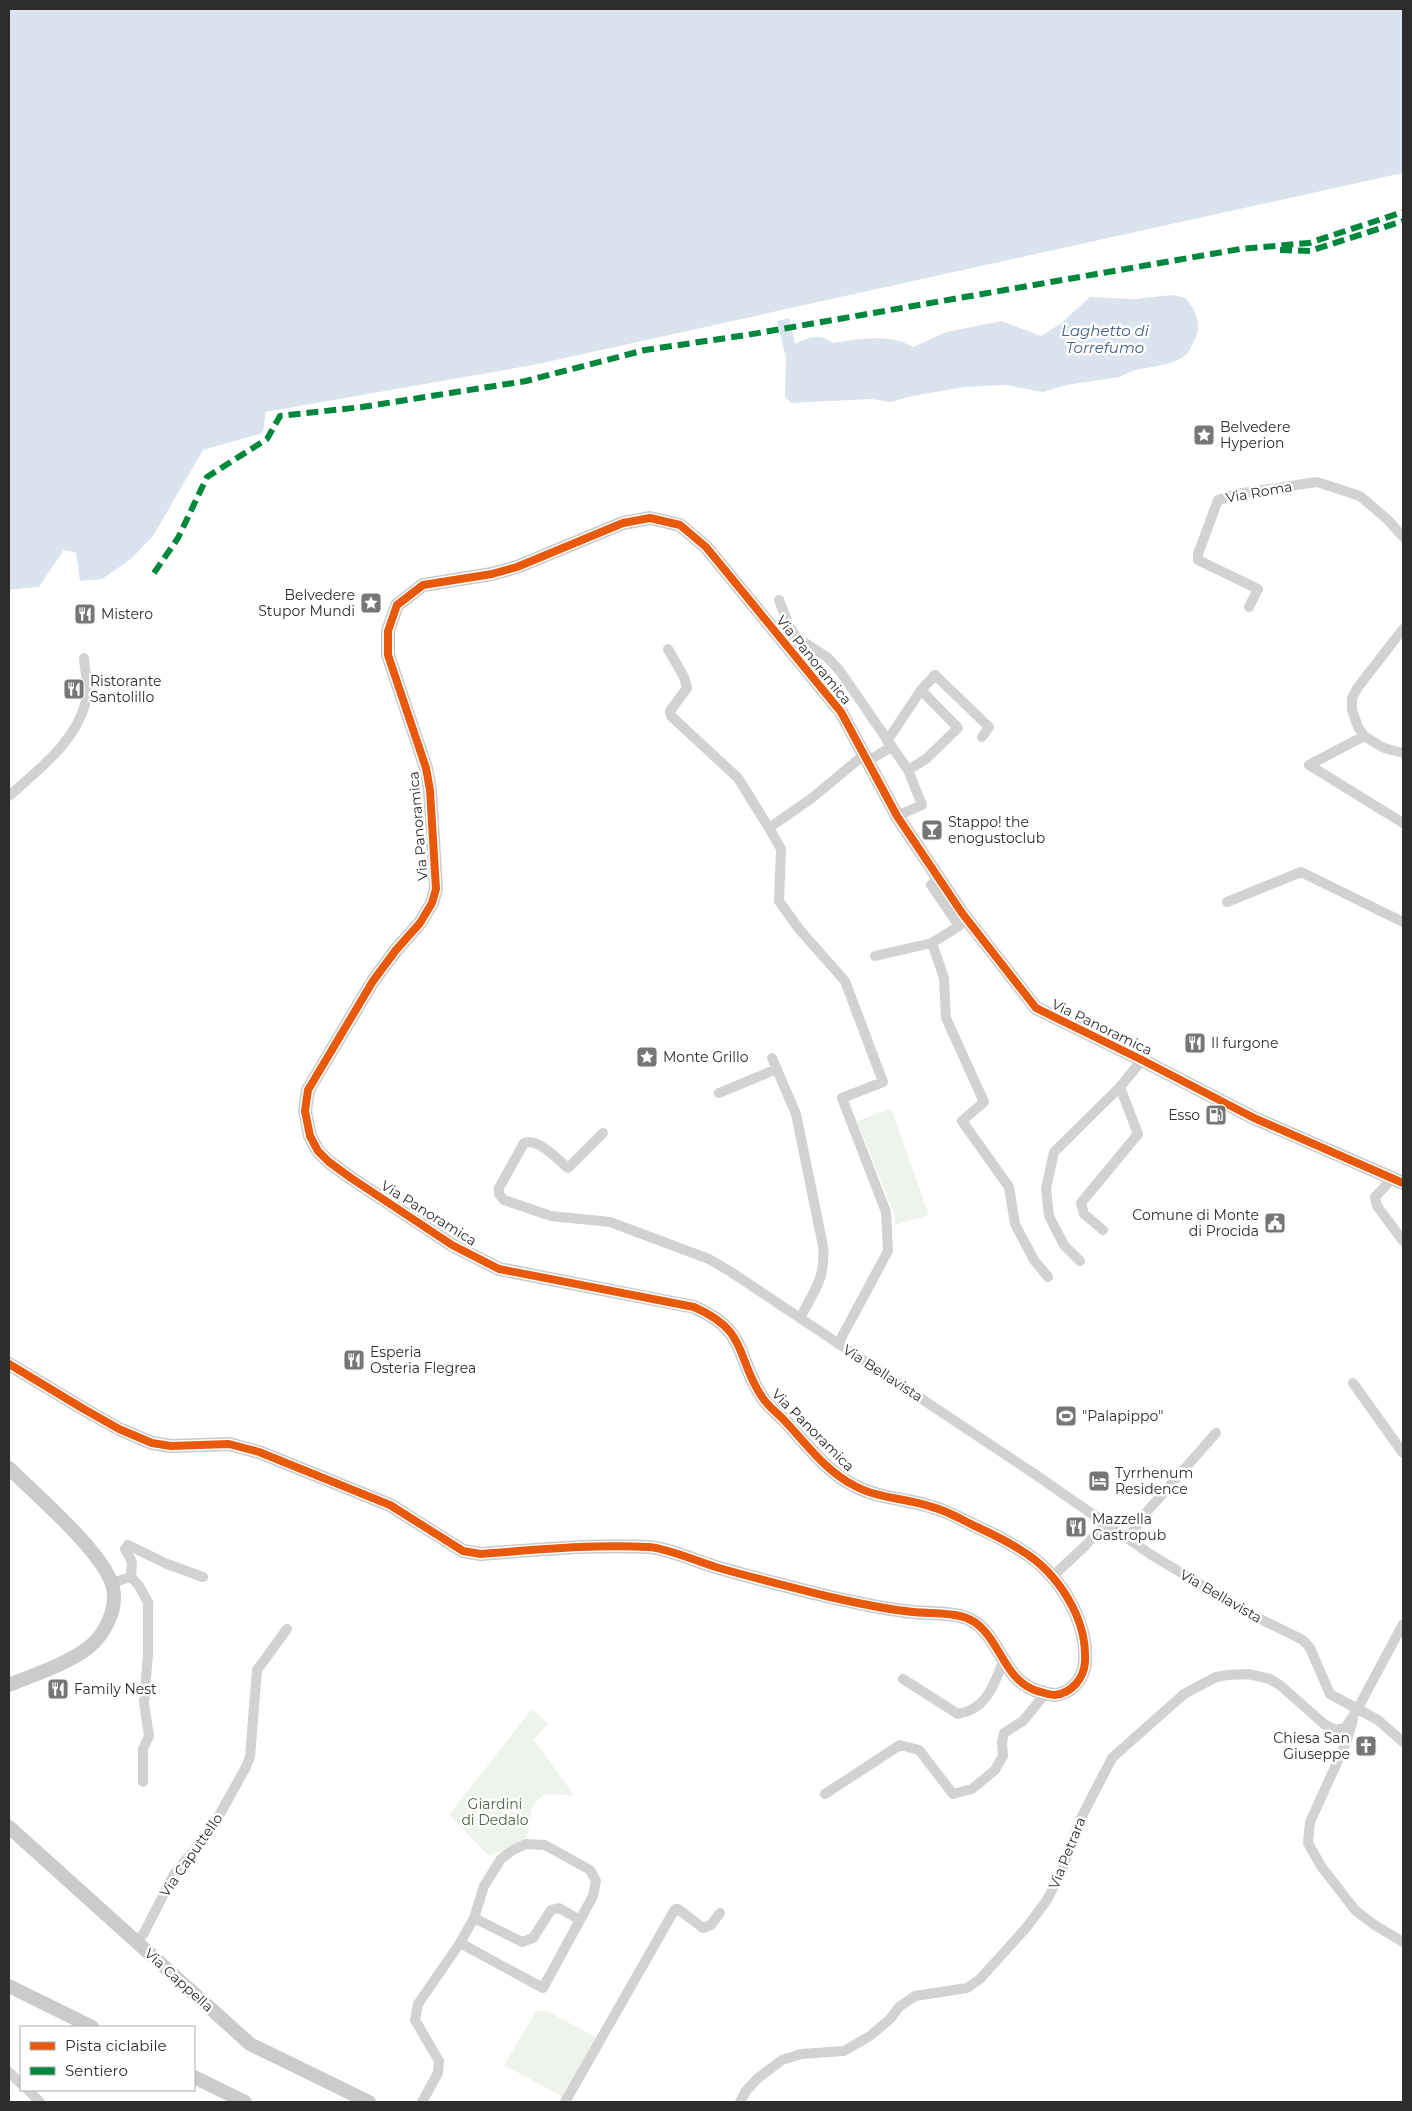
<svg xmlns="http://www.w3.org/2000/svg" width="1412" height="2111" font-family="Montserrat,sans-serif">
	<rect width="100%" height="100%" fill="#fff"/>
	<!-- green -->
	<path fill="#eef3ec" d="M891 1109 929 1215 895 1225V1216L857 1121Z
		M532 1709 548 1723 534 1740 574 1795C564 1797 553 1791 543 1796 524 1805 536 1828 522 1841 514 1848 499 1852 489 1856L449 1815Z
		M536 2011H547L601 2040 565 2098 504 2065Z"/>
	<!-- water -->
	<path fill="#dae3ee" d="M9 9H1403V173L534 365 266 412 263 433 203 450 153 536 131 559 102 579 80 581 76 553 64 550 39 587 9 590Z
		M1172 295 1186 298C1196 312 1203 325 1194 341 1192 344 1190 351 1187 354 1169 370 1139 364 1120 377L1066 385 1043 392 1005 385 965 387 912 396 891 402 871 399 791 403 785 397 786 358 777 321 789 318 795 344C809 337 820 333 833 343 859 339 889 333 913 347L946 332 1002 321 1041 336 1060 324 1090 297 1135 299Z"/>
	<!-- pier -->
	<path fill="#fff" d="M1403 173V175L534 368 268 414 267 422 264 424 266 412 534 365Z
		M64 550 76 553 79 576 77 577 74 555 65 553 40 589 9 592V590L39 587Z"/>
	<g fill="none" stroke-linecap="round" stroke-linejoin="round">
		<!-- street -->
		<path stroke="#d2d2d2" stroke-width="10" d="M779 600 789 626 797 638 827 657 840 671 908 770 922 805 897 816
			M1249 607 1258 589 1198 560V554L1218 500 1236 494 1317 482 1360 496 1388 520 1403 537
			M1403 629 1358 687 1352 698V710L1358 727 1364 736 1384 748 1403 753
			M668 649 684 677 687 688 670 711 671 716 738 778 769 828 781 849 779 901 799 929 845 981 883 1082 842 1098 886 1212 888 1251 838 1344
			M887 741 921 690 935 675 989 727 982 737
			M868 761 891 747
			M1309 765 1403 823
			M1309 765 1364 736
			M908 770 926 759 958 728 921 690
			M9 796C39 769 76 742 86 701 89 689 85 671 84 658
			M769 828 812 798 865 754
			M939 878 931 885 959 926 932 943 944 978 946 1018 984 1102 962 1121 1009 1187 1015 1224 1034 1260 1048 1277
			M1227 902 1301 872 1403 922
			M875 956 932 943
			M772 1058 796 1114 823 1246C826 1278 814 1291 800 1318
			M719 1093 777 1069
			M603 1133 568 1168C557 1159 539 1138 524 1143L499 1188V1194L504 1200 551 1216 610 1222 709 1259 731 1272 1036 1475 1150 1554 1248 1613 1303 1640 1310 1648 1330 1694 1378 1720 1403 1742
			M1392 1179 1375 1197 1377 1206 1403 1241
			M1103 1230 1084 1214 1081 1203 1138 1134 1120 1087
			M1080 1261 1064 1245 1049 1216 1046 1189 1054 1152 1120 1087 1142 1060
			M1353 1383 1403 1453
			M1128 1539 1144 1515 1216 1433
			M1053 1576 1085 1546 1105 1524
			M111 1583 131 1577
			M903 1679 958 1714C987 1709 993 1686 1003 1662
			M1353 1720 1346 1743 1310 1822 1308 1843 1321 1866 1355 1910 1373 1924 1403 1942
			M143 1782V1749L149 1736 144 1703 148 1654V1602L139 1586 131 1577 132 1562 125 1549 128 1545 167 1564 203 1577
			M825 1794 900 1745 919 1750 953 1794 972 1789 995 1770 1003 1756 1002 1742 1004 1733 1023 1721 1045 1694
			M474 1918 522 1942 533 1938 551 1910 559 1908 580 1920
			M136 1942 144 1933 174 1874 211 1830 246 1767 250 1757 257 1670 287 1629
			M9 2072 21 2084
			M28 2090 40 2102
			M422 2102 438 2073 439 2061 415 2020 418 2004 460 1943 474 1918 484 1886 501 1859 513 1850 526 1844 545 1845 590 1870 596 1881 593 1896 543 1988 460 1943
			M565 2102 675 1909H678L703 1928 711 1925 720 1913
			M740 2102 746 2091 758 2078 782 2060 801 2054 844 2051 870 2036 890 2019 899 2007 915 1996 967 1988 980 1979 1026 1928 1047 1900 1062 1870 1080 1820 1112 1758 1184 1694 1216 1677 1228 1675 1248 1674 1270 1679 1281 1686 1324 1724 1335 1730 1345 1728 1357 1710 1403 1624"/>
		<!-- secondary -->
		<path stroke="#cbcbcb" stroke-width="14" d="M9 1364 82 1408 119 1429 152 1443 171 1446 229 1444 259 1452 390 1505 463 1551 481 1554C536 1550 593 1544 648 1547 668 1548 698 1562 719 1568 754 1578 790 1587 826 1596 852 1602 879 1608 905 1611 923 1614 943 1612 960 1616 1000 1625 998 1678 1037 1691 1042 1692 1049 1695 1055 1695 1072 1693 1084 1678 1085 1662 1086 1644 1083 1630 1076 1614 1054 1566 1023 1548 977 1527 962 1520 948 1511 932 1507 906 1498 879 1499 855 1486 826 1472 805 1442 783 1419 776 1412 767 1405 762 1397 735 1356 749 1331 694 1307L499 1269 452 1245 351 1178 329 1162 318 1151 310 1136 305 1111 308 1090 373 981 396 950 420 923 432 903 436 889 430 790 426 768 388 655V631L397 605 423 585 492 574 517 567 623 523 650 518 680 525 706 547 841 712 897 816 962 913 1036 1008 1142 1060 1254 1118 1403 1183
			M9 1468C36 1495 101 1550 112 1584 119 1606 106 1634 88 1648 65 1665 35 1674 9 1685
			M9 1827 250 2044 369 2102
			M9 1986 92 2027
			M194 2077 245 2102"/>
		<!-- quiet -->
		<path stroke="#00873e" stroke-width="6" stroke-dasharray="12 6" stroke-linecap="butt" d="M1280 250 1310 251 1403 221
			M154 573 178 538 207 477 267 439 280 416 362 407 526 381 645 350 747 335 1240 249 1309 243 1403 212"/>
		<!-- cycleway casing -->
		<g stroke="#fff" stroke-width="11">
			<path id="cycleway" d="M9 1364 82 1408 119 1429 152 1443 171 1446 229 1444 259 1452 390 1505 463 1551 481 1554C536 1550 593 1544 648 1547 668 1548 698 1562 719 1568 754 1578 790 1587 826 1596 852 1602 879 1608 905 1611 923 1614 943 1612 960 1616 1000 1625 998 1678 1037 1691 1042 1692 1049 1695 1055 1695 1072 1693 1084 1678 1085 1662 1086 1644 1083 1630 1076 1614 1054 1566 1023 1548 977 1527 962 1520 948 1511 932 1507 906 1498 879 1499 855 1486 826 1472 805 1442 783 1419 776 1412 767 1405 762 1397 735 1356 749 1331 694 1307L499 1269 452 1245 351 1178 329 1162 318 1151 310 1136 305 1111 308 1090 373 981 396 950 420 923 432 903 436 889 430 790 426 768 388 655V631L397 605 423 585 492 574 517 567 623 523 650 518 680 525 706 547 841 712 897 816 962 913 1036 1008 1142 1060 1254 1118 1403 1183"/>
		</g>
		<!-- cycleway -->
		<use href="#cycleway" stroke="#e8590c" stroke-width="8"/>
	</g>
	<!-- icons -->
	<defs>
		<g id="sight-square" transform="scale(1.125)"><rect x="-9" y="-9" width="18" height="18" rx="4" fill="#767676" stroke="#fff"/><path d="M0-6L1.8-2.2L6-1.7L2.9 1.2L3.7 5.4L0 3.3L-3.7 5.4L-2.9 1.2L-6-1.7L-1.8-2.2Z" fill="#fff"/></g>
		<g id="restaurant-square" transform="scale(1.125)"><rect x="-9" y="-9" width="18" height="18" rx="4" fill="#767676" stroke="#fff"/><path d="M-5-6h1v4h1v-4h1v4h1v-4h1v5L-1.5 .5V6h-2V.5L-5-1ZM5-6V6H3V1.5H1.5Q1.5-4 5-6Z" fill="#fff"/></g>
		<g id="bar-square" transform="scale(1.125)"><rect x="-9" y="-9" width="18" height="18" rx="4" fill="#767676" stroke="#fff"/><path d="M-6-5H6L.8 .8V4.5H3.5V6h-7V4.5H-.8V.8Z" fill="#fff"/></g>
		<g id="fuel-square" transform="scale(1.125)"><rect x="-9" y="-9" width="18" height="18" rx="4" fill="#767676" stroke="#fff"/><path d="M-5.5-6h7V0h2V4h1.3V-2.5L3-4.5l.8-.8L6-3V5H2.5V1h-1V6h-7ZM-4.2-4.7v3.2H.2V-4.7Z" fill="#fff"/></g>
		<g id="civic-square" transform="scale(1.125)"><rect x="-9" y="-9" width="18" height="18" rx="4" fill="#767676" stroke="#fff"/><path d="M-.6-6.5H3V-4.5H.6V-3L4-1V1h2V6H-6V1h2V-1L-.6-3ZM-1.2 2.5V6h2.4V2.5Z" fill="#fff"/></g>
		<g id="stadium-square" transform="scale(1.125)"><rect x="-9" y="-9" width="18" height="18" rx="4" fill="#767676" stroke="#fff"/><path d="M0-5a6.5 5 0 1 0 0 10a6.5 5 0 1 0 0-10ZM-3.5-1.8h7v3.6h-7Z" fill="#fff"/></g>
		<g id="hotel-square" transform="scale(1.125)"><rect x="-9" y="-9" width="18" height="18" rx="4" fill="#767676" stroke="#fff"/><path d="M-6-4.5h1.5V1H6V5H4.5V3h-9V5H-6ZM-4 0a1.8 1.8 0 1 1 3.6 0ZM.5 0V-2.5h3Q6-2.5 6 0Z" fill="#fff"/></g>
		<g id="church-square" transform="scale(1.125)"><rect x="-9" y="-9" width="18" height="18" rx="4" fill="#767676" stroke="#fff"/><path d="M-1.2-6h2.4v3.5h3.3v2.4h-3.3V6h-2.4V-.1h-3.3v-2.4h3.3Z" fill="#fff"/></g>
	</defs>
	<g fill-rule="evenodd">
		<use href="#sight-square" x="1204" y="435"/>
		<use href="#sight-square" x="371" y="603"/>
		<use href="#restaurant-square" x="85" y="614"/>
		<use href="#restaurant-square" x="74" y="689"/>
		<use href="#bar-square" x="932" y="830"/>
		<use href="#restaurant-square" x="1195" y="1043"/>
		<use href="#sight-square" x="647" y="1057"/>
		<use href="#fuel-square" x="1216" y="1115"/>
		<use href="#civic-square" x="1275" y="1223"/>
		<use href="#restaurant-square" x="354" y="1360"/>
		<use href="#stadium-square" x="1066" y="1416"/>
		<use href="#hotel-square" x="1099" y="1481"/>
		<use href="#restaurant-square" x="1076" y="1527"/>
		<use href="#restaurant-square" x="58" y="1689"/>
		<use href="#church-square" x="1366" y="1746"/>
	</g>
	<g text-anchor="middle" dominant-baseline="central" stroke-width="5" stroke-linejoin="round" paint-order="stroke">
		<!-- poi labels -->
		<g font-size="14" fill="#2d2d2d" stroke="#fff" text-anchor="start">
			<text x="1220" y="427">Belvedere<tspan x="1220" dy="16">Hyperion</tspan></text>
			<text x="355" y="595" text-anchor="end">Belvedere<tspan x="355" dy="16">Stupor Mundi</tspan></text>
			<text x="101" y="614">Mistero</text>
			<text x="90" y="681">Ristorante<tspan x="90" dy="16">Santolillo</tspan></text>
			<text x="948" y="822">Stappo! the<tspan x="948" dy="16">enogustoclub</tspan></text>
			<text x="1211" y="1043">Il furgone</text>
			<text x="663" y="1057">Monte Grillo</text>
			<text x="1200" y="1115" text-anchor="end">Esso</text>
			<text x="1259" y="1215" text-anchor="end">Comune di Monte<tspan x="1259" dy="16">di Procida</tspan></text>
			<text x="370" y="1352">Esperia<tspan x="370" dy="16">Osteria Flegrea</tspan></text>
			<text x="1082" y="1416">"Palapippo"</text>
			<text x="1115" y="1473">Tyrrhenum<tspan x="1115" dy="16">Residence</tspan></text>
			<text x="1092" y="1519">Mazzella<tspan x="1092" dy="16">Gastropub</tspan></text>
			<text x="74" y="1689">Family Nest</text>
			<text x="1350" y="1738" text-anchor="end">Chiesa San<tspan x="1350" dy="16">Giuseppe</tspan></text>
		</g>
		<!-- street labels -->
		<g font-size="14" fill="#2d2d2d" stroke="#fff">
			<text transform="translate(1259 492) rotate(-10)">Via Roma</text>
			<text transform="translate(814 660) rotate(51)">Via Panoramica</text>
			<text transform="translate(418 826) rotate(-95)">Via Panoramica</text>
			<text transform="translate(1102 1027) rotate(26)">Via Panoramica</text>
			<text transform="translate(429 1213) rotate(32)">Via Panoramica</text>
			<text transform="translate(883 1373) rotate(33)">Via Bellavista</text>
			<text transform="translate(813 1430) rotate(45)">Via Panoramica</text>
			<text transform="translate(1221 1596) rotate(30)">Via Bellavista</text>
			<text transform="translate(1067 1853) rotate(-68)">Via Petrara</text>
			<text transform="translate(191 1855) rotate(-55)">Via Caputtello</text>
			<text transform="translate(179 1980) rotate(42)">Via Cappella</text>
		</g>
		<!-- park labels -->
		<g font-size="14" fill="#4b633f" stroke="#fff">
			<text x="495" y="1804">Giardini<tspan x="495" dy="16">di Dedalo</tspan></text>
		</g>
		<!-- water labels -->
		<g font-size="15" font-style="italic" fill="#446286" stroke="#fff">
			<text x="1105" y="330">Laghetto di<tspan x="1105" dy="17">Torrefumo</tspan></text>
		</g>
	</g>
	<!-- border -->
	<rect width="1412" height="2111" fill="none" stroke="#2d2d2d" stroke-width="20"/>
	<!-- legend -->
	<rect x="20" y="2026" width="175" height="65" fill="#ffffff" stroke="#ababab"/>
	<rect x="30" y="2042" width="25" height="8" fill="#e8590c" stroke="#ababab"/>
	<text x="65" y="2051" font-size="15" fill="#2d2d2d">Pista ciclabile</text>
	<rect x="30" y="2067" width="25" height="8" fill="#00873e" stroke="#ababab"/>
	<text x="65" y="2076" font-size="15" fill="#2d2d2d">Sentiero</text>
</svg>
